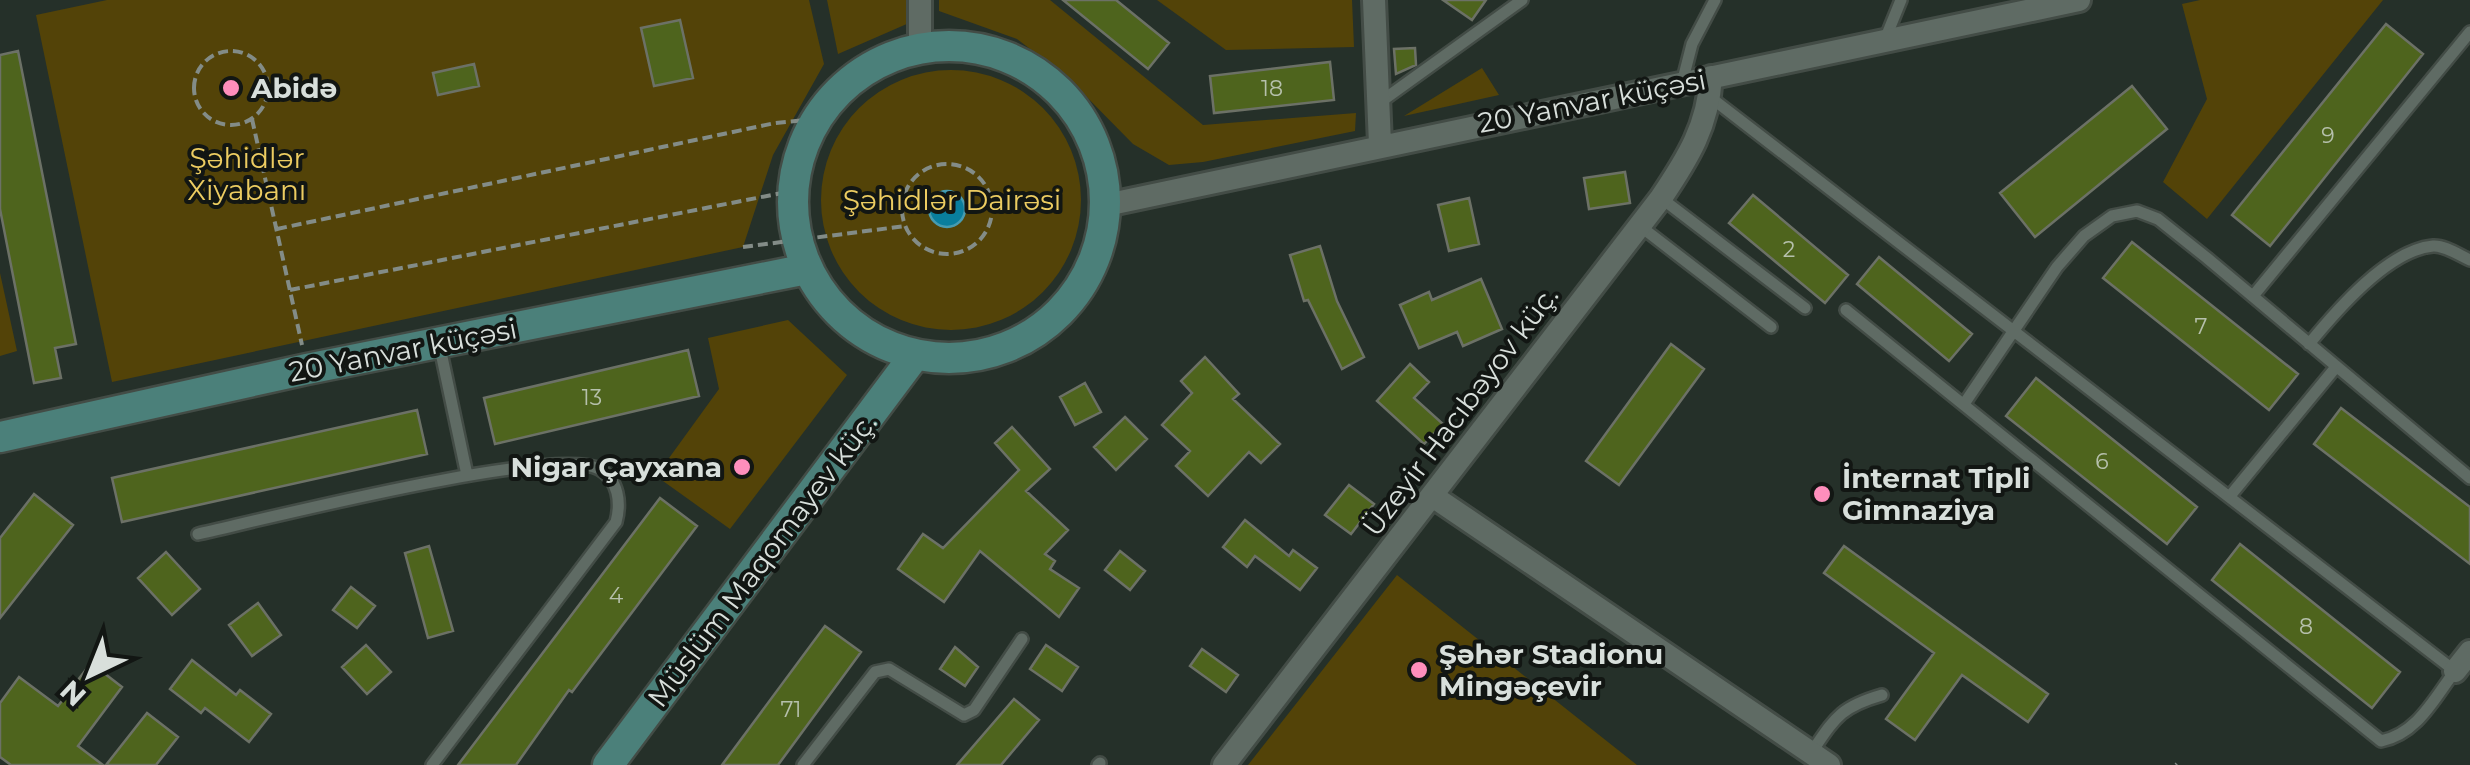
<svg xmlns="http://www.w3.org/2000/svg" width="2470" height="765" font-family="Montserrat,sans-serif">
	<rect width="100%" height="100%" fill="#253029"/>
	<!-- green -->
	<path fill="#534308" d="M107 0H809L824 64 773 155 743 247 112 382 36 15Z
		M827 0H908L909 23 838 54Z
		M939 0H1050L1203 125 1356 113 1355 131 1203 162 1169 165 1133 144 1067 77 1017 39 939 11Z
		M1157 0H1352L1354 47 1226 50Z
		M2200 0H2383L2207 219 2163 182 2207 99 2182 4Z
		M1482 68 1499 95 1404 116Z
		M821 200a130 130 0 1 1 260 0a130 130 0 1 1-260 0Z
		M0 273 17 351 0 356Z
		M788 320 847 375 730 529 656 476 719 389 708 338Z
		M1397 575 1637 765H1248Z"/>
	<!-- water -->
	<path fill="#097e9d" stroke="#479bb0" stroke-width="2.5" d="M929 209a18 18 0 1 1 36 0a18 18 0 1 1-36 0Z"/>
	<!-- building -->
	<path fill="#4e641d" stroke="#6c7166" stroke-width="2.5" d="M1063 0H1116L1169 43 1148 69Z
		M1443 0H1486L1472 20Z
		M680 20 693 78 654 86 641 28Z
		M2386 24 2423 54 2270 246 2232 215Z
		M1415 48 1416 65 1396 74 1394 49Z
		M18 51 76 344 55 348 61 378 34 383 0 209V55Z
		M1330 62 1334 100 1214 113 1210 76Z
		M474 64 479 86 438 95 433 73Z
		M2132 86 2167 129 2035 237 2000 193Z
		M1625 172 1630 203 1589 209 1584 178Z
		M1753 195 1848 275 1825 303 1729 223Z
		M1469 198 1479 244 1449 251 1438 205Z
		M2132 242 2298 374 2269 410 2103 278Z
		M1320 246 1337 301 1364 357 1342 369 1308 300 1304 301 1290 255Z
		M1879 257 1972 334 1949 361 1857 284Z
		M1481 279 1502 329 1463 346 1457 332 1419 348 1400 305 1429 292 1432 300Z
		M1671 344 1704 369 1619 485 1586 461Z
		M688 350 699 396 495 444 484 398Z
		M1205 357 1239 394 1233 399 1280 444 1261 463 1249 452 1208 496 1176 466 1190 451 1162 425 1192 393 1181 381Z
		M1410 364 1429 382 1414 398 1443 424 1424 444 1377 401Z
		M2036 378 2197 507 2167 544 2006 416Z
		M1085 383 1101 412 1075 425 1060 397Z
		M2341 408 2470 507V564L2314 444Z
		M417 410 427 454 122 522 112 478Z
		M1125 417 1147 439 1116 470 1094 447Z
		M1012 427 1050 469 1026 491 1068 530 1045 554 1055 561 1050 569 1079 588 1059 617 980 551 944 602 898 569 923 534 943 548 1019 470 995 443Z
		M1349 485 1374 504 1351 534 1325 515Z
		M34 494 73 525 0 618V538Z
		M660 498 697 526 572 692 569 690 516 765H458Z
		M1245 520 1289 556 1293 550 1317 568 1300 590 1255 556 1247 567 1223 547Z
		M2240 544 2400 672 2372 708 2212 580Z
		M429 546 453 631 428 638 405 553Z
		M1844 546 2048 694 2028 722 1962 675 1915 740 1886 719 1934 653 1824 573Z
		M1120 551 1145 571 1130 590 1105 570Z
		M166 552 200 589 172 615 138 578Z
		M351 587 375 606 357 628 333 610Z
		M258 603 281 635 252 656 229 625Z
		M825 626 861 652 778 765H722Z
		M366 645 391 672 367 694 342 667Z
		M1046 645 1078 667 1062 691 1030 669Z
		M955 647 978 667 965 686 940 669Z
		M1202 649 1238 675 1226 692 1190 666Z
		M192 660 236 695 240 690 271 714 249 742 205 708 201 713 170 689Z
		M91 663 122 687 78 746 103 765H11L0 757V703L19 677 58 706Z
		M1014 699 1039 720 1001 765H957Z
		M147 713 178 737 156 765H106Z"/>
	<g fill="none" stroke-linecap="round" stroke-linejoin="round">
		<!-- lane casing -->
		<g stroke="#434c46" stroke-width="16">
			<path id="lane" d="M1884 42 1901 0
				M1682 83 1692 44 1715 0
				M1710 97 2455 671C2434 699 2417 734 2381 741L1846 310
				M1379 103 1522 0
				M1661 198 1805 308
				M1640 226 1771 327
				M2253 296 2470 32
				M439 343 467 475
				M2309 344C2336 311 2388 250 2433 246 2444 245 2459 255 2470 260
				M1964 404 2057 267 2084 236 2112 216 2137 211 2158 219 2207 258 2470 478
				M2230 496 2336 367
				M198 534C261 520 555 445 599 469 619 480 621 503 616 522L432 765
				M1811 753C1835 718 1840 707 1882 695
				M803 765 875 672 889 669 964 715 974 710 1022 639
				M1098 765 1100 763"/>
		</g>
		<!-- street casing -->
		<g stroke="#434c46" stroke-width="28">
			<path id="street" d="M920 0V47
				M1374 0 1380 144
				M1106 205 2079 0
				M1434 497 1829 765
				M2455 671 2470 652
				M1224 765 1661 198C1688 158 1708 126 1711 77"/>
		</g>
		<!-- secondary casing -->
		<g stroke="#434c46" stroke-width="35">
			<path id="secondary" d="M793 202a156 156 0 1 1 312 0a156 156 0 1 1-312 0Z
				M0 437 307 369 807 269
				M608 765 915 355"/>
		</g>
		<!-- path -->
		<path stroke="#838c87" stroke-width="4" stroke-dasharray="10 5" stroke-linecap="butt" d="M194 88a37 37 0 1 1 74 0a37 37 0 1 1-74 0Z
			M252 119 302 345
			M902 209a45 45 0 1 1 90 0a45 45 0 1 1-90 0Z
			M277 229 775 123 817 119
			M743 247 905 226
			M290 290 792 191
			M2176 765 2177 764"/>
		<!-- lane -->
		<use href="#lane" stroke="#5f6b64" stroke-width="11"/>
		<!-- street -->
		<use href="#street" stroke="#5f6b64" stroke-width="22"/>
		<!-- secondary -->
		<use href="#secondary" stroke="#4b807a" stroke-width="30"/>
	</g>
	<!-- markers -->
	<g fill="#fe8ebc" stroke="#121613" stroke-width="4">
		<circle cx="231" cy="88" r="10"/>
		<circle cx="742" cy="467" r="10"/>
		<circle cx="1822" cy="494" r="10"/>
		<circle cx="1419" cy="670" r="10"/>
	</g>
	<g text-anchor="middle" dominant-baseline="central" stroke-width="8" stroke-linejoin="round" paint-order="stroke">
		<!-- number labels -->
		<g font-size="22" fill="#b6c0ac">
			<text x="1272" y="88">18</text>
			<text x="2328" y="135">9</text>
			<text x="1789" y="249">2</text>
			<text x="2201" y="326">7</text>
			<text x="592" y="397">13</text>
			<text x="2102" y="461">6</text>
			<text x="616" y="595">4</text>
			<text x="2306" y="626">8</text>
			<text x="791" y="709">71</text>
		</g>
		<!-- poi labels -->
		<g font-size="28" font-weight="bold" fill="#d8dfdb" stroke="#121613" text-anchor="start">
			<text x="251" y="88">Abidə</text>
			<text x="722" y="467" text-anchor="end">Nigar Çayxana</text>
			<text x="1842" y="478">İnternat Tipli<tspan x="1842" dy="32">Gimnaziya</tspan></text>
			<text x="1439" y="654">Şəhər Stadionu<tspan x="1439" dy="32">Mingəçevir</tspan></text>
		</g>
		<!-- street labels -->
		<g font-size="28" fill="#d8dfdb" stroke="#121613">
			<text transform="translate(1592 101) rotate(-11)">20 Yanvar küçəsi</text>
			<text transform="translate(403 350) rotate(-11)">20 Yanvar küçəsi</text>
			<text transform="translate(1460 411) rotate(-53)">Üzeyir Hacıbəyov küç.</text>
			<text transform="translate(762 560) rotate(-53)">Müslüm Maqomayev küç.</text>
		</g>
		<!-- park labels -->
		<g font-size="28" fill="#eccc61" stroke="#121613">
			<text x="247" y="158">Şəhidlər<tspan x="247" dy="32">Xiyabanı</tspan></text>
			<text x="952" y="200">Şəhidlər Dairəsi</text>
		</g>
	</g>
	<!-- north arrow -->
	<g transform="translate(90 675) rotate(223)" stroke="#121613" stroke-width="8" paint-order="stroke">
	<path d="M0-8L18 38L0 25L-18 38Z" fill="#d8dfdb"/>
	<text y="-15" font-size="28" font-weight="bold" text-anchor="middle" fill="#d8dfdb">N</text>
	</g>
</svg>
